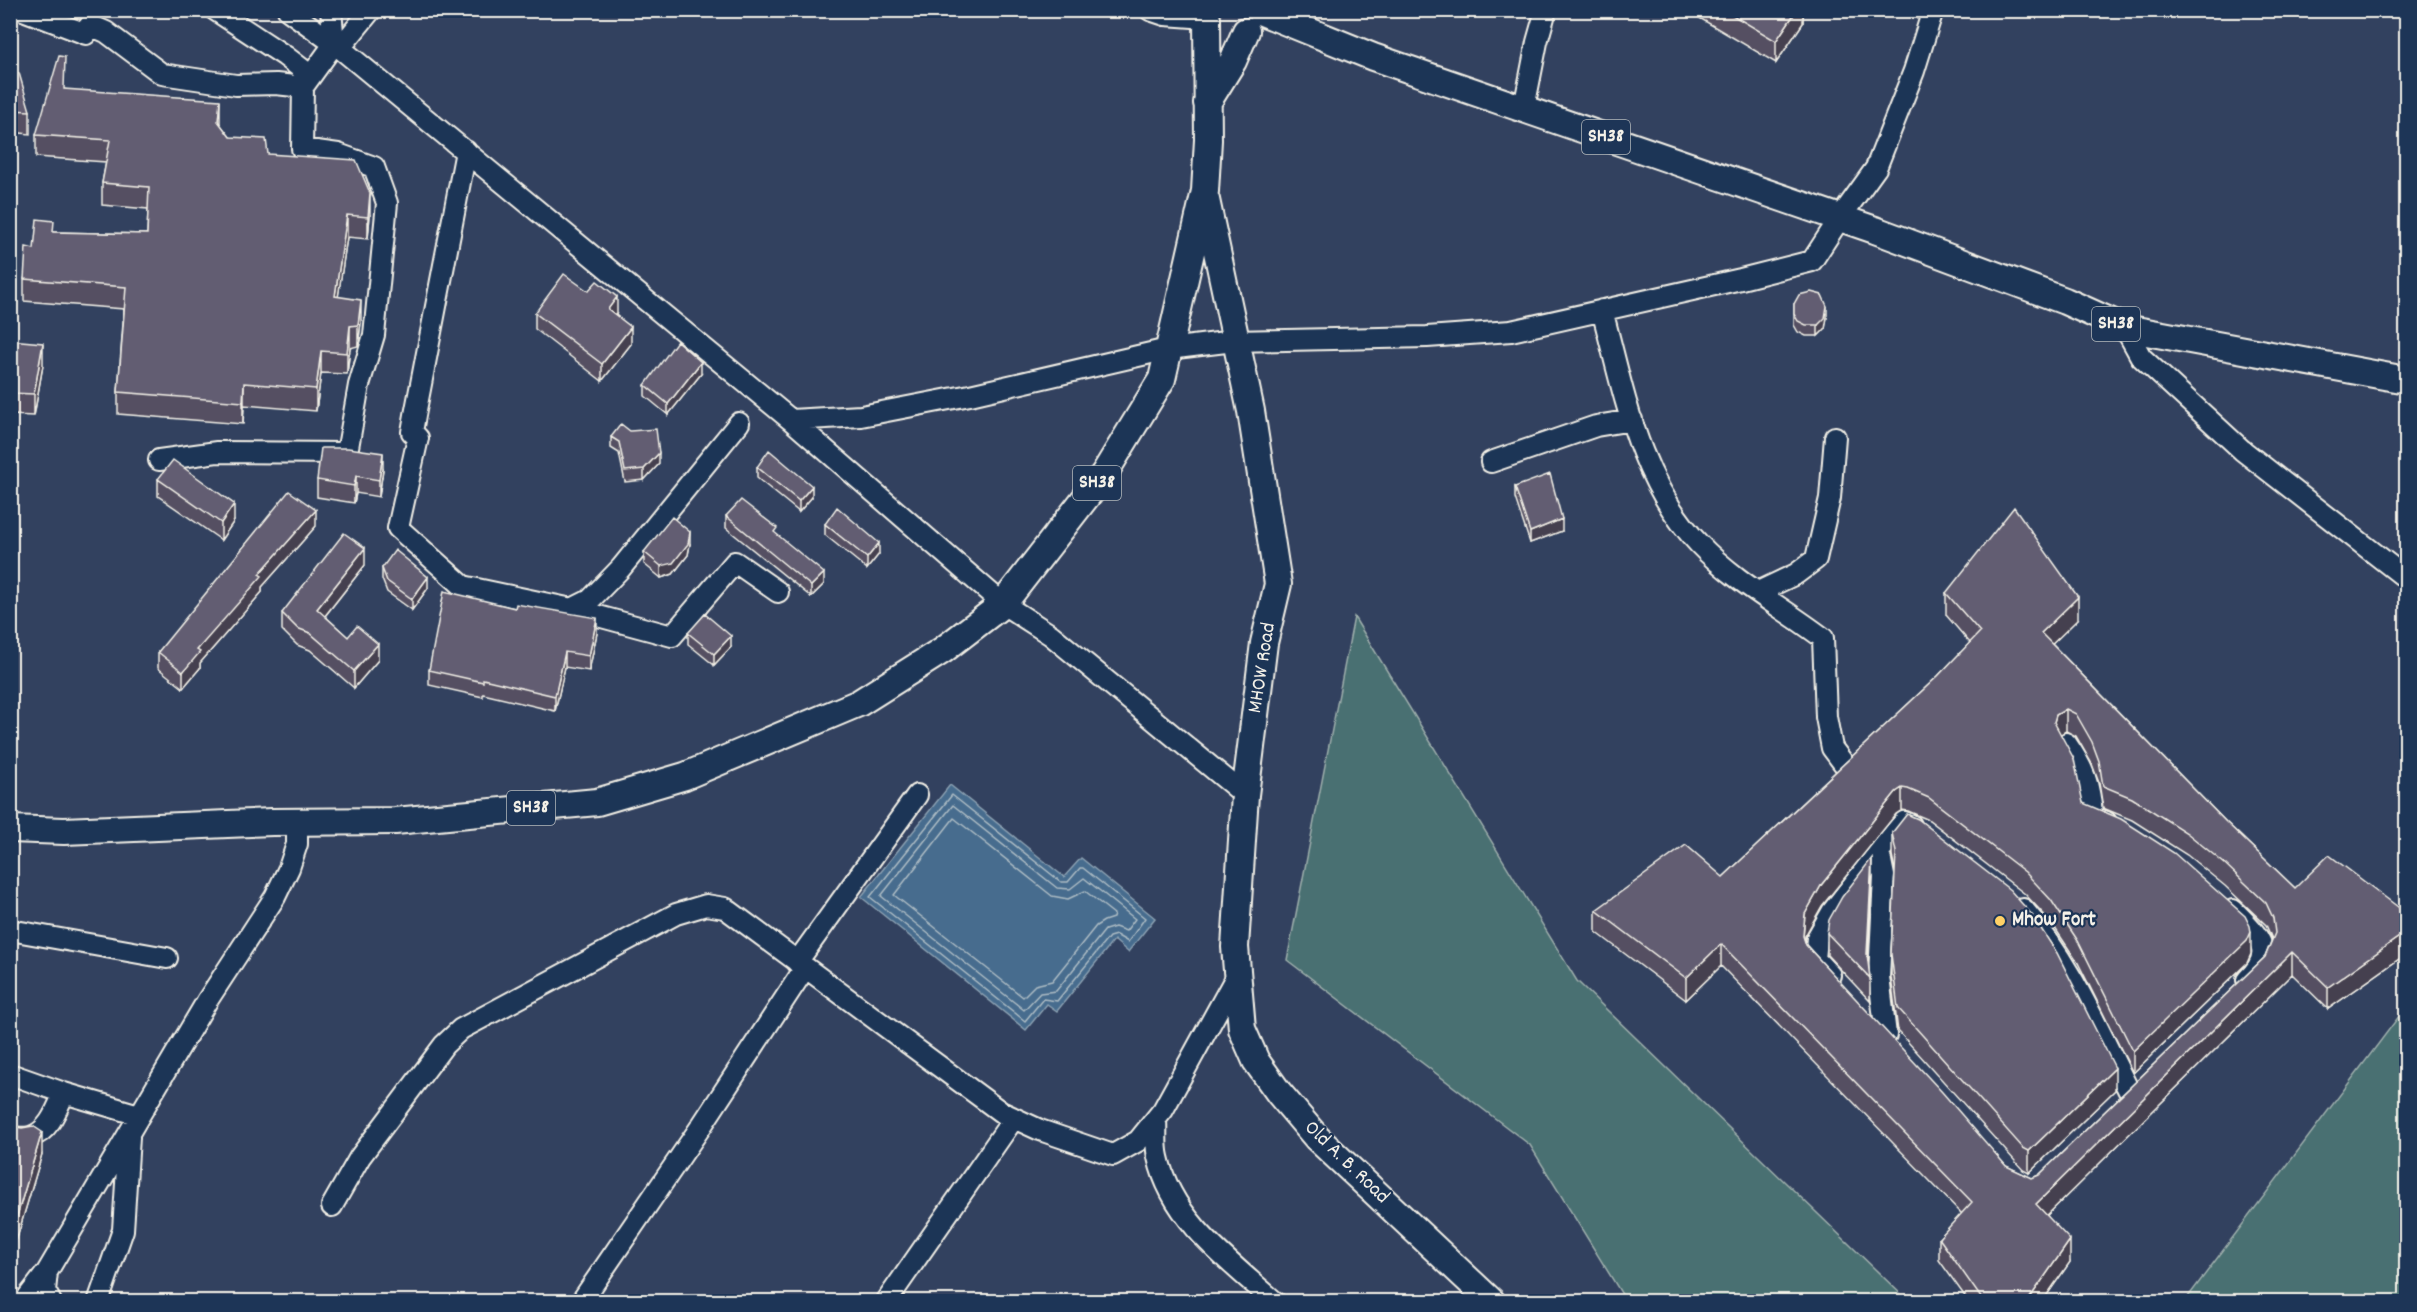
<svg xmlns="http://www.w3.org/2000/svg" width="2417" height="1312" font-family="Dekko,sans-serif">
	<rect width="100%" height="100%" fill="#32415f"/>
	<filter id="ink" filterUnits="userSpaceOnUse"><feTurbulence type="fractalNoise" baseFrequency=".0167" numOctaves="2"/><feDisplacementMap in="SourceGraphic" scale="12" xChannelSelector="R" yChannelSelector="G"/><feConvolveMatrix kernelMatrix="1 2 1 2 8 2 1 2 1" color-interpolation-filters="sRGB"/></filter>
	<g filter="url(#ink)">
		<!-- green -->
		<path fill="#4a6f72" stroke="#9fb0ad" stroke-width="1.5" d="M1354 617 1577 981 1908 1301H1626L1530 1145 1287 960Z
			M2406 1007V1301H2185Z"/>
		<!-- water -->
		<path fill="#466c8e" stroke="#8ca1b2" stroke-width="1.5" d="M950 785 1064 877 1081 858 1155 918 1128 952 1114 940 1057 1011 1047 1004 1026 1030 861 897Z"/>
		<g fill="none" stroke-linecap="round" stroke-linejoin="round">
			<!-- shore -->
			<path stroke="#aebcc4" stroke-width="1.5" d="M952 795 1061 882H1068L1080 868H1083L1145 918 1128 942 1116 935 1109 937 1057 1001 1043 999 1025 1021 870 897Z
				M953 805 1057 888 1070 889 1084 878 1135 919 1126 931 1115 927 1105 930 1056 991 1040 993 1024 1010 881 896Z
				M954 818 1052 896 1068 899 1085 891 1114 914 1113 918 1104 921 1096 926 1052 981 1035 985 1023 997 894 895Z"/>
			<!-- minor casing -->
			<g stroke="#f4f1e8" stroke-width="24">
				<path id="minor" d="M23 10 86 34
					M215 10 285 56 311 76
					M288 10 340 48 791 420 1003 604 1051 635 1245 795
					M1150 10 1165 15 1207 18
					M90 25 106 32 162 74 236 85 276 84 303 87
					M340 48 371 10
					M1524 108 1537 42 1546 10
					M466 151 415 415 412 432 418 438 398 528 463 586 572 609 590 600 621 568 739 423
					M1602 310C1624 392 1638 480 1699 544 1734 581 1782 607 1823 638L1826 717 1832 748 1847 768
					M2125 328 2141 357 2242 450 2406 578
					M791 420 861 416 970 395 1168 349 1234 341 1427 337 1511 331 1741 279 1812 261 1840 218 1876 168 1914 71 1933 10
					M159 460 217 452 347 453 359 385 374 335 387 203 374 167 338 154 302 149 303 87 334 44 331 10
					M1491 462 1596 426 1632 420
					M1758 592 1796 574 1816 559 1830 498 1835 437
					M572 609 672 636 735 562 778 592
					M2066 743C2084 769 2090 784 2092 817L2106 822
					M1879 851 1884 876 1879 977 1886 1035
					M2023 909C2070 962 2098 1030 2130 1093
					M2233 910C2257 934 2278 951 2247 980
					M10 930 167 958
					M797 962 917 795
					M1830 975 1815 959 1817 938 1832 912 1889 839 1904 822 1911 825
					M10 1074 64 1093C57 1109 49 1132 30 1137 24 1139 16 1137 10 1137
					M64 1093 139 1115
					M1156 1120C1157 1132 1155 1145 1158 1157 1171 1219 1230 1262 1275 1302
					M332 1206 360 1157 444 1045 461 1029 676 914 706 905 725 908 1001 1112 1040 1130 1113 1155 1138 1141 1163 1110 1237 975
					M47 1272 45 1291 51 1302
					M24 1302 47 1272 207 1001 275 897 289 868 297 844V822
					M98 1302 123 1230 129 1137
					M581 1302 700 1128 805 968
					M886 1302 1014 1118"/>
			</g>
			<!-- major casing -->
			<g stroke="#f4f1e8" stroke-width="30">
				<path id="major" d="M1262 12 1373 57 1875 230 2065 301 2125 328 2406 380
					M1207 103 1233 61 1246 31
					M1206 200 1251 411 1278 584 1264 643 1245 795 1235 947 1242 1029 1256 1061 1279 1093 1317 1138 1492 1302
					M10 829 64 831 272 822 395 821 597 802 685 776 859 703 943 650 1003 604 1104 474 1162 379 1205 191 1208 140 1207 18"/>
			</g>
			<!-- minor -->
			<use href="#minor" stroke="#1d3557" stroke-width="20"/>
			<!-- major -->
			<use href="#major" stroke="#1d3557" stroke-width="26"/>
		</g>
		<!-- wall -->
		<path fill="#545062" stroke="#f4f1e8" stroke-width="1.5" fill-rule="evenodd" d="M1686 10H1803V23L1776 63Z
			M10 72 30 111V134L10 132Z
			M64 89 220 124 230 137 268 154 370 215 368 239 347 237 338 297 361 322 358 346 350 348 347 374 321 373 316 411 244 405 243 424 118 414V392L124 309 24 301V279L34 249 54 232 147 234 148 209 102 205V183L106 162 36 157V135Z
			M1794 304 1827 317 1825 329 1818 336H1806L1798 332 1794 325Z
			M535 313 617 314 616 315 631 344 602 381 535 329Z
			M10 340 43 365 34 416 10 415Z
			M701 374 668 415 645 396V385Z
			M611 437 659 464 644 480 625 482 619 453 611 448Z
			M757 467 812 497 799 512 757 478Z
			M383 469 379 497 356 493 354 503 317 497V480Z
			M158 479 234 521 221 540 158 496Z
			M1515 487 1562 531 1530 543 1515 498Z
			M726 516 777 535 824 584 811 597 726 528Z
			M825 524 879 554 867 569 825 535Z
			M316 526 262 587V592L200 663V668L183 688 158 668V652Z
			M690 544 688 555 673 574 661 578 644 564V552Z
			M365 565 325 616 348 637 378 660 354 688 310 650 297 645 282 630V613Z
			M382 568 428 588 412 610 387 592 382 579Z
			M1946 593 2078 619 2052 644 2226 822 2295 888 2406 913V954L2328 1009 2292 974 2047 1215 2070 1262 2042 1302H1969L1939 1260V1238L1962 1214 1721 966 1686 1000 1596 932V910L1723 877 1938 676 1970 643 1946 615ZM2066 731 2076 736 2092 764 2099 783 2103 808 2132 820 2187 855 2225 886 2266 925 2272 939 2265 957 2039 1175 2032 1178 2006 1166 1806 945 1805 941V936L1822 906 1896 814 1902 810 1908 811 1929 820 2025 894 2051 922 2078 963 2133 1073 2247 963 2251 954 2083 803 2060 734Z
			M597 633 589 671 565 667 555 711 483 694V697L429 685V670Z
			M688 633 731 647 714 665 688 644Z
			M1892 833 2115 1090 2029 1173 2023 1170 1898 1031 1891 977V954L1895 870 1892 855Z
			M1872 881 1868 961 1870 978V1001L1827 955V933Z
			M10 1126 42 1154 11 1258H10Z"/>
		<!-- shaded-wall -->
		<path fill="#454150" stroke="#f4f1e8" stroke-width="1.5" d="M1797 10H1803V23L1776 63V41Z
			M220 100V122L218 143V121Z
			M370 193V215L368 239V217Z
			M347 215V237L335 318V296Z
			M617 297V314L608 325V309Z
			M361 300V322L358 346V325Z
			M1827 306V317L1825 329 1818 336V325Z
			M350 326V348L347 374V353Z
			M631 327V344L602 381V364Z
			M43 343V365L34 416V394Z
			M321 351V373L316 411V389Z
			M701 362V374L668 415V404Z
			M244 383V405L243 424V402Z
			M383 453V469L379 497V480Z
			M659 453V464L644 480V469Z
			M356 476V493L354 503V486Z
			M812 486V497L799 512V501Z
			M234 504V521L221 540V523Z
			M316 510V526L262 587V592L200 663V668L183 688V672L197 650 259 574Z
			M1562 519V531L1530 543V532Z
			M690 532V544L688 555 673 574 661 578V566Z
			M879 543V554L867 569V558Z
			M365 548V565L317 626V609Z
			M824 573V584L811 597V586Z
			M428 577V588L412 610V599Z
			M2078 597V619L2041 655V633Z
			M597 618V633L589 671V656Z
			M731 636V647L714 665V654Z
			M378 644V660L354 688V671Z
			M565 652V667L555 711V696Z
			M2066 709V731L2056 737 2054 722 2056 715Z
			M1902 788V810L1896 814 1822 906 1805 936 1803 958V936L1805 914 1822 884 1896 792Z
			M1872 858V881L1867 976V954Z
			M2251 932V954L2247 963 2133 1073V1051Z
			M2406 932V954L2328 1009V987Z
			M1721 944V966L1686 1000V978Z
			M2292 952V974L2036 1226V1204Z
			M2115 1068V1090L2029 1173V1151Z
			M42 1132V1154L11 1258V1236Z
			M2070 1240V1262L2042 1302H2027Z"/>
		<!-- building -->
		<path fill="#625d72" stroke="#f4f1e8" stroke-width="1.5" fill-rule="evenodd" d="M1724 10H1797L1776 41Z
			M59 56 65 57 64 89 220 100 218 121 230 137 266 139 268 154 356 160 370 193 368 217 347 215 335 296 361 300 358 325 350 326 347 353 321 351 316 389 244 383 243 402 118 392 126 287 24 279 26 247 34 249 37 219 54 221 53 232 147 234 149 187 102 183 110 140 36 135Z
			M10 72 19 73 30 111 10 110Z
			M564 274 588 291 597 281 617 297 608 309 631 327 602 364 535 313Z
			M1811 292 1822 295 1827 306 1825 318 1818 325H1806L1798 321 1794 314V304L1799 295Z
			M10 340 43 343 34 394 10 393Z
			M677 341 701 362 668 404 645 385Z
			M621 424 630 431 656 429 659 453 644 469 625 471 619 442 611 437Z
			M321 448H348L383 453 379 480 356 476 354 486 317 480Z
			M769 450 812 486 799 501 757 467Z
			M173 460 234 504 221 523 158 479Z
			M1550 474 1562 519 1530 532 1515 487Z
			M289 491 316 510 259 574 262 576 197 650 200 652 183 672 158 652Z
			M741 500 777 528 774 532 824 573 811 586 726 516Z
			M837 507 879 543 867 558 825 524Z
			M2014 507 2078 597 2041 633 2226 822 2295 888 2329 855 2406 913V932L2328 987 2292 952 2036 1204 2070 1240 2027 1302H1984L1939 1238 1972 1202 1721 944 1686 978 1596 910 1686 845 1723 877 1938 676 1980 632 1946 593ZM2066 709 2076 714 2092 742 2099 761 2103 786 2132 798 2187 833 2225 864 2266 903 2273 918 2275 933 2265 957 2039 1175 2032 1178 2006 1166 1942 1092 1806 945 1803 936 1805 914 1822 884 1896 792 1902 788 1908 789 1929 798 2025 872 2051 900 2078 941 2133 1051 2247 941 2251 932 2250 926 2245 916 2174 853 2121 819 2083 803 2074 759 2054 722 2056 715Z
			M672 517 690 532 688 544 673 563 661 566 644 552Z
			M344 533 365 548 317 609 348 637 357 626 378 644 354 671 310 633 297 628 282 613Z
			M395 550 428 577 412 599 387 581 382 568Z
			M444 591 515 608 516 604 597 618 589 656 565 652 555 696 483 679V682L429 670Z
			M705 614 731 636 714 654 688 633Z
			M1907 814 1918 819 2010 890 2032 915 2057 953 2115 1068 2029 1151 2023 1148 1898 1008 1891 954 1896 852 1892 833Z
			M1872 858 1867 954 1870 978 1827 933 1829 920 1842 897Z
			M10 1126 22 1128 33 1126 42 1132 11 1236 10 1235Z"/>
	</g>
	<!-- markers -->
	<circle fill="#ffd166" stroke="#1d3557" stroke-width="2" cx="2000" cy="921" r="6"/>
	<g text-anchor="middle" dominant-baseline="central" stroke-width="4.5" stroke-linejoin="round" paint-order="stroke">
		<!-- shield labels -->
		<g fill="#1d3557" stroke="#b4b9bc" stroke-width="1.5">
			<rect x="1582" y="120" width="48" height="34" rx="4.5"/>
			<rect x="2092" y="307" width="48" height="34" rx="4.5"/>
			<rect x="1073" y="466" width="48" height="34" rx="4.5"/>
			<rect x="507" y="791" width="48" height="34" rx="4.5"/>
		</g>
		<g font-size="20" font-weight="bold" fill="#f4f1e8">
			<text x="1606" y="137">SH38</text>
			<text x="2116" y="324">SH38</text>
			<text x="1097" y="483">SH38</text>
			<text x="531" y="808">SH38</text>
		</g>
		<!-- street labels -->
		<g font-size="21" fill="#f4f1e8" stroke="#1d3557">
			<text transform="translate(1263 668) rotate(-81)">MHOW Road</text>
			<text transform="translate(1346 1163) rotate(44)">Old A. B. Road</text>
		</g>
		<!-- poi labels -->
		<g font-size="21" font-weight="bold" fill="#f4f1e8" stroke="#1d3557" text-anchor="start">
			<text x="2012" y="921">Mhow Fort</text>
		</g>
	</g>
	<!-- margin -->
	<rect width="2417" height="1312" fill="none" stroke="#1d3557" stroke-width="36"/>
	<rect x="18" y="18" width="2381" height="1276" fill="none" stroke="#f4f1e8" stroke-width="2" filter="url(#ink)"/>
</svg>
